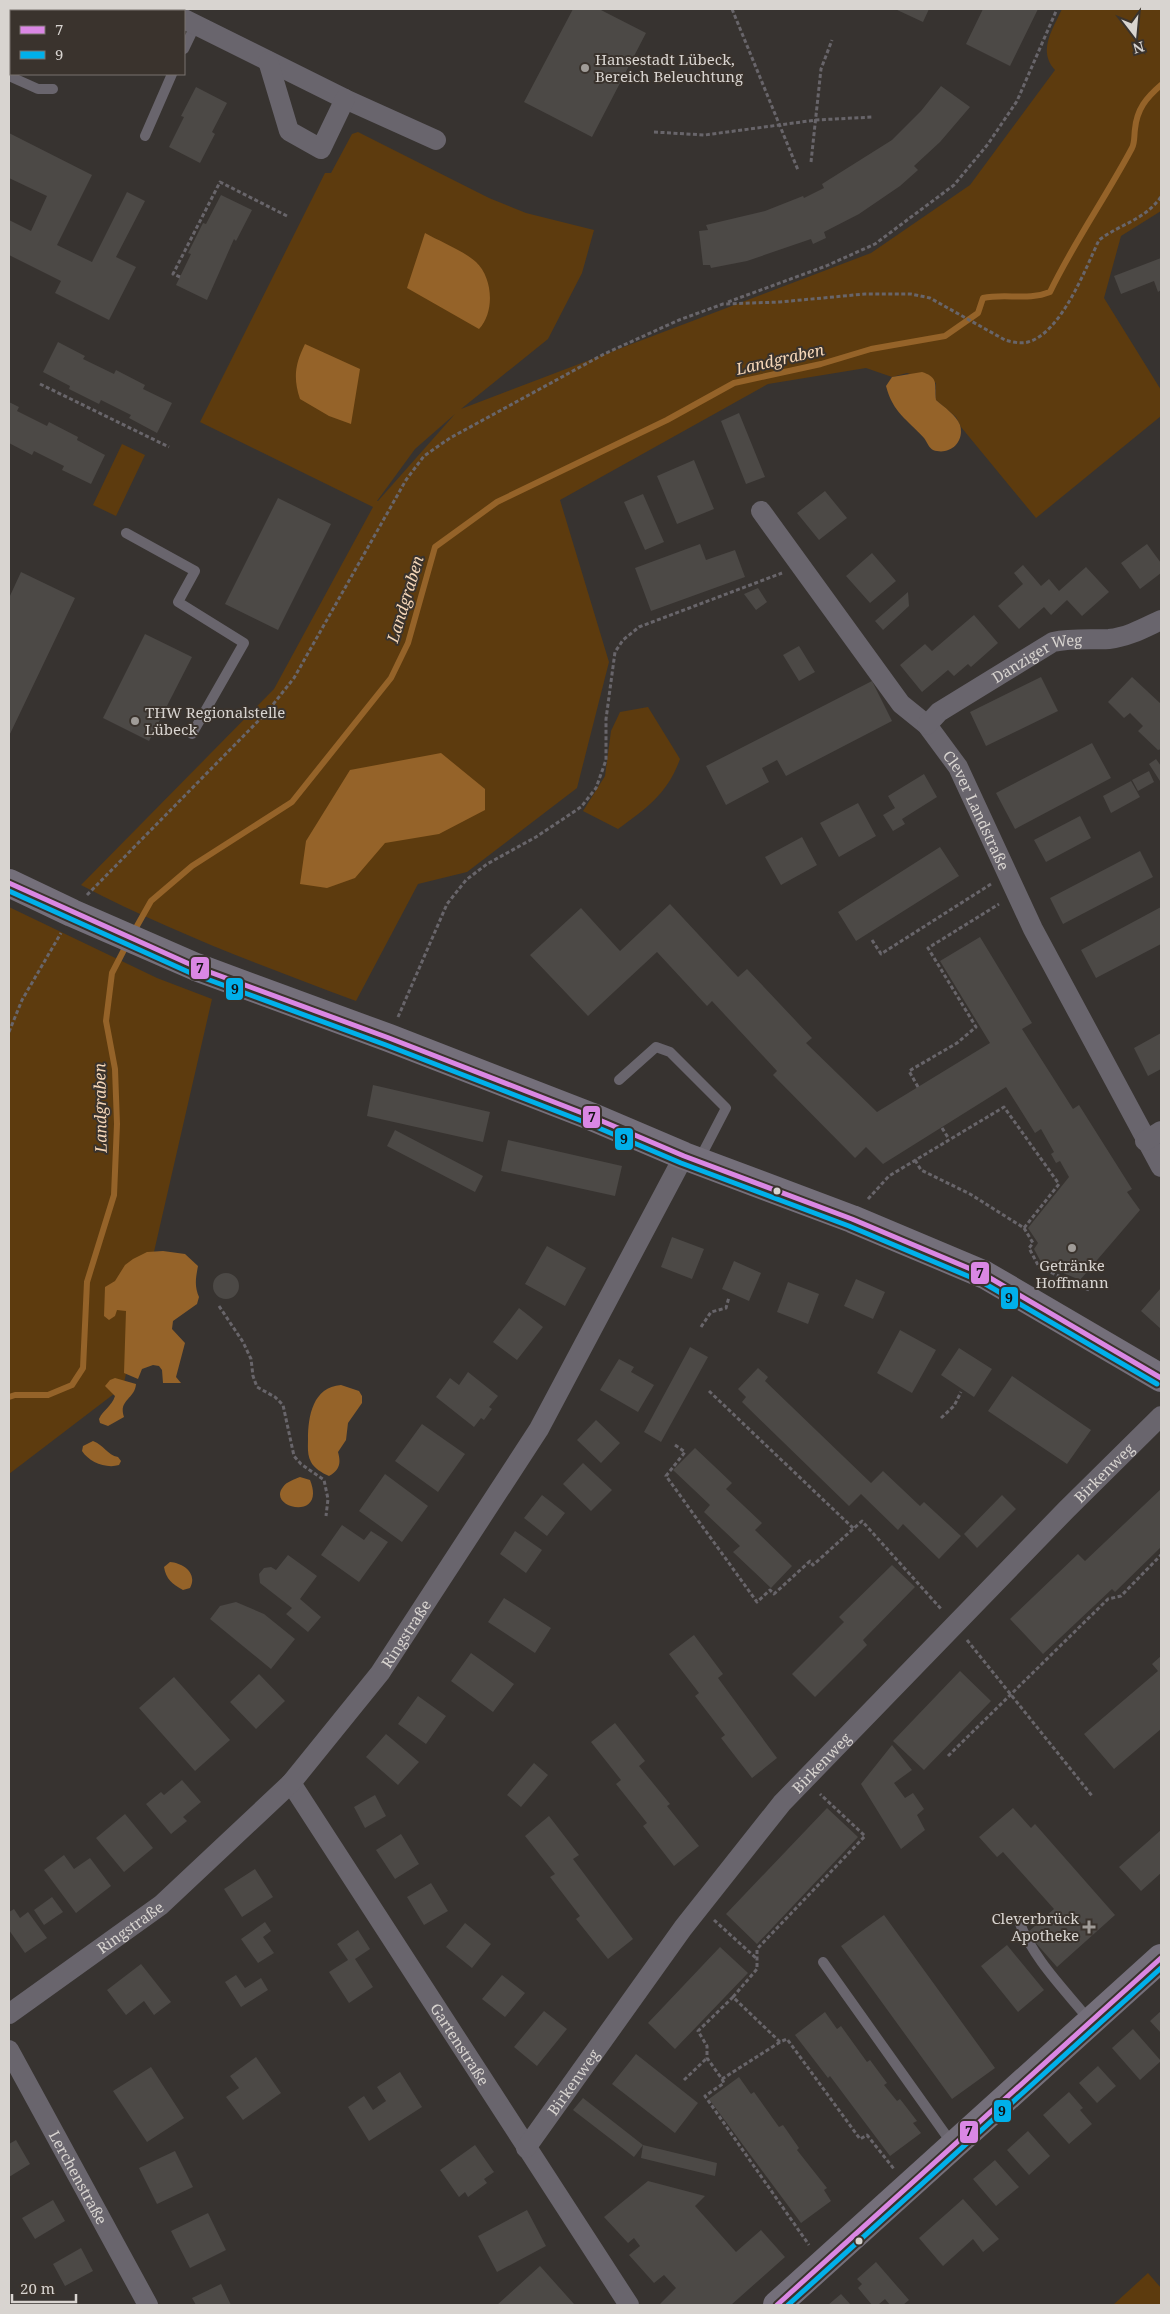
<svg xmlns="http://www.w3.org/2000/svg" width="1170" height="2314" font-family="'Noto Serif',serif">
	<rect width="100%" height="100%" fill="#373330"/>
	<!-- green -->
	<path fill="#5d3b0e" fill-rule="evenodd" d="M1062 9H1161V211L1121 236 1104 298 1161 390V416L1036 518 961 427 956 417 936 400V383L907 373 892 377 866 368 768 384 560 500 609 662 577 788 467 872 418 884 356 1001C262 966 169 931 81 885L274 689 373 507 200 422 325 173H331L352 134 358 132 489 198 526 213 594 230 582 273 548 339 461 409 871 253 970 185 1055 70C1037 51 1053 29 1062 9ZM455 414 378 501H377L415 449Z
		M122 444 145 455 116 516 93 505Z
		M648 707 680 759C668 793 646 809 618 829L583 811 605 776 611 731 620 712Z
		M9 907 157 978 212 999 123 1387 9 1474Z
		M1148 2273 1161 2288V2305H1113Z"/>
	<!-- water -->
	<path fill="#956329" d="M425 233C439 241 464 251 476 262 493 278 495 312 479 329L407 288Z
		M305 344 360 369 351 424 329 416 300 399C293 378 295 364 305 344Z
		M922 372C940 378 934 385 936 400 944 407 956 415 960 425 965 442 950 456 933 450 929 448 927 442 924 438 907 419 893 413 886 386L892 377Z
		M441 753 485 789V810L439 834 385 843 355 878 327 888 300 884 306 841 350 770Z
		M163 1251 185 1254 198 1266C196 1277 194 1286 199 1297L197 1304 173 1321 172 1329 185 1343 176 1377 181 1383H163L162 1370 159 1366 153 1365 142 1369 138 1379 124 1373 126 1311 117 1310 115 1316 109 1320 104 1316 105 1287 115 1281 125 1265 133 1259 147 1252Z
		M115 1378 136 1384C135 1399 118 1400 124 1417L108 1426 100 1423 99 1419C103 1410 112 1406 115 1396L105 1386 110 1380Z
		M341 1385 359 1391 362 1396V1403L348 1423 346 1440 338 1452C341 1463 340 1470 329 1476 322 1473 314 1468 311 1462 307 1455 308 1446 308 1439 308 1416 313 1387 341 1385Z
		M93 1441C104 1445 107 1455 118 1457L121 1461 119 1465C106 1469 89 1462 82 1451L83 1446Z
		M300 1477 310 1480C327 1522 266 1508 283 1487 286 1482 295 1479 300 1477Z
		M170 1562C183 1563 198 1573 190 1588L183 1590C172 1584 166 1579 164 1567Z"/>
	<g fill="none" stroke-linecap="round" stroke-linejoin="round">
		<!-- stream -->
		<path stroke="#956329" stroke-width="6" d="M133 933 151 901 192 866 292 802 391 678 408 643 435 547 497 502 667 420 734 383 821 364 871 349 945 336 978 313 983 298C1005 293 1028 301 1050 292 1074 242 1106 197 1132 148 1135 142 1134 135 1135 129 1137 109 1146 98 1161 85
			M9 1397 15 1395H48L72 1385 83 1368 87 1282 114 1195 117 1124 115 1069 106 1021 112 973 127 944"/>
	</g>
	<!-- building -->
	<path fill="#4c4946" d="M573 9H599L646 33 592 137 524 102Z
		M895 9H929L923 22Z
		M983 9H1038L1010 66 966 44Z
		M941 86 970 107 940 142 914 166 918 170 900 186 859 214 824 232 826 238 813 244 811 239 747 261 711 268 710 265H703L699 231 708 230 706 225 765 211 803 196 804 198 824 188 822 184 892 140 921 111Z
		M196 87 227 103 212 132 215 134 200 163 169 147 184 117 181 116Z
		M9 133 92 175 57 245 92 262 127 192 145 201 116 257 136 267 109 320 55 293 61 281 9 255V220L31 231 47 196 9 178Z
		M221 195 252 210 236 241 234 239 207 300 176 285 191 254 188 253 203 223 206 224Z
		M1161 258V290L1158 292 1154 281 1121 294 1114 276Z
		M58 342 85 356 83 359 114 374 116 370 145 385 143 389 172 403 157 433 129 418 131 415 101 400 99 404 69 389 70 386 43 372Z
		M9 402 19 407 17 411 47 426 49 422 78 437 77 440 105 455 91 484 62 470 64 466 34 451 32 455 9 443Z
		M739 413 765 477 746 484 721 421Z
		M694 460 714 509 677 524 657 476Z
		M825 491 847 518 819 540 797 513Z
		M643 494 664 542 645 550 624 502Z
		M278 498 331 524 278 630 225 604Z
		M700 544 706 560 735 550 745 577 651 611 635 568Z
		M1147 544 1161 563V573L1140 589 1121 563Z
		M872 553 896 581 870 603 846 576Z
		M1023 565 1041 586 1049 579 1059 591 1086 567 1109 592 1082 616 1067 600 1051 615 1044 607 1019 629 998 606 1023 584 1014 573Z
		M21 572 75 598 9 736V598Z
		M758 588 767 602 756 610 744 594Z
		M908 592 909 606 883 630 875 621Z
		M974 615 998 643 971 667 968 664 954 676 948 670 922 692 900 665 925 644 932 651Z
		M145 634 192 657 149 741 103 718Z
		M799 646 815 672 799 681 783 655Z
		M1041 677 1058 711 986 746 970 712Z
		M1132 677 1161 704V749L1158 750 1138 731 1143 726 1130 713 1124 718 1108 702Z
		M872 681 892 721 786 776 777 760 762 768 769 782 726 805 706 766Z
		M1092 743 1111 778 1015 829 996 793Z
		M1156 759 1161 766 1160 781 1149 764Z
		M1149 771 1154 782 1138 791 1132 780Z
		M924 774 937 797 902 819 905 824 893 831 883 815 895 808 888 796Z
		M1131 781 1140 797 1111 813 1103 796Z
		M858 803 876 836 839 857 820 823Z
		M1080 816 1091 838 1046 862 1034 840Z
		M802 837 817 865 781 885 765 857Z
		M940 847 959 876 856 941 838 912Z
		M1140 851 1153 877 1063 924 1050 898Z
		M670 904 738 977 747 969 812 1038 806 1043 877 1112 990 1043 940 961 980 937 1032 1023 1022 1029 1073 1109 1079 1105 1132 1189 1127 1192 1140 1210 1080 1280 1042 1264 1034 1249 1038 1243 1028 1228 1069 1177 1060 1161 1056 1163 1051 1154 1054 1152 1041 1129 1035 1133 1006 1087 883 1164 866 1147 855 1158 773 1075 777 1071 712 1001 707 1006 657 952 588 1016 530 955 581 908 620 951Z
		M1161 907V944L1096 978 1081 950Z
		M1161 1033V1069L1148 1076 1134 1048Z
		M373 1085 490 1112 483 1142 367 1116Z
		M395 1130 483 1176 475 1192 387 1146Z
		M508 1140 622 1166 615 1196 501 1171Z
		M672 1237 704 1249 692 1279 661 1267Z
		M547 1246 586 1268 565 1306 525 1284Z
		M734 1261 761 1273 749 1301 722 1289Z
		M213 1286a13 13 0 1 1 26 0a13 13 0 1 1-26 0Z
		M856 1279 885 1292 873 1319 844 1306Z
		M788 1282 819 1294 808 1324 777 1312Z
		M1161 1288V1329L1141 1311Z
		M519 1308 543 1327 517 1360 493 1342Z
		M900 1330 936 1350 912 1393 877 1373Z
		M690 1347 708 1357 661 1442 644 1432Z
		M959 1348 992 1369 974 1397 941 1375Z
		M619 1359 634 1367 631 1372 654 1385 638 1412 600 1390Z
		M758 1368 768 1377 765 1381 871 1483 883 1471 920 1506 924 1502 961 1536 939 1559 903 1524 898 1530 861 1494 849 1506 742 1402 746 1397 738 1389Z
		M468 1372 498 1396 489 1407 492 1409 484 1420 481 1418 474 1427 436 1397 450 1378 459 1385Z
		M1012 1376 1091 1430 1067 1464 988 1411Z
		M596 1420 620 1443 601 1463 577 1440Z
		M422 1424 465 1454 438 1492 395 1461Z
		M695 1448 732 1483 726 1489 762 1523 755 1530 792 1566 771 1588 733 1552 740 1546 704 1512 710 1505 673 1470Z
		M583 1463 612 1490 591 1511 563 1484Z
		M385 1474 428 1506 402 1542 359 1511Z
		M1161 1489V1547L1115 1592 1112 1589 1043 1654 1010 1619 1078 1554 1085 1561Z
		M542 1495 565 1513 547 1536 524 1518Z
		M1002 1495 1016 1509 977 1548 964 1534Z
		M342 1525 364 1540 371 1531 388 1542 359 1582 321 1555Z
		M515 1531 542 1550 526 1573 500 1554Z
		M288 1555 317 1576 300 1599 321 1617 308 1632 286 1614 292 1608 260 1583 259 1574 264 1568 271 1567 276 1570Z
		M892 1565 915 1587 863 1640 867 1645 815 1697 792 1674 844 1622 839 1617Z
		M504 1598 551 1628 535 1653 488 1622Z
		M236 1602 264 1614 295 1639 271 1669 210 1619 220 1606Z
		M694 1635 723 1674 718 1678 777 1758 752 1778 721 1738 725 1735 695 1696 699 1693 669 1654Z
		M471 1653 514 1684 493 1712 451 1681Z
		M1161 1656V1729L1114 1769 1084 1734 1158 1671 1152 1664Z
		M960 1671 991 1701 924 1770 893 1741Z
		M259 1674 285 1701 256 1729 230 1702Z
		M174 1677 230 1740 195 1771 139 1708Z
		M418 1696 446 1716 426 1744 398 1724Z
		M615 1723 645 1761 639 1766 670 1804 667 1806 699 1846 674 1866 643 1826 647 1823 616 1784 621 1780 591 1742Z
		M386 1734 419 1762 398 1785 366 1757Z
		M892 1745 912 1770 894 1783 905 1798 913 1793 924 1809 917 1815 925 1830 901 1849 861 1784Z
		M534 1763 548 1775 521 1807 507 1795Z
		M182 1780 201 1802 183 1817 187 1821 171 1834 146 1804 161 1792 164 1795Z
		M375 1795 386 1816 365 1828 354 1807Z
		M827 1808 858 1837 757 1944 726 1914Z
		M1013 1808 1031 1828 1035 1824 1115 1915 1057 1967 1027 1933 1054 1909 1003 1852 997 1857 979 1837Z
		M125 1814 153 1848 124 1872 96 1838Z
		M549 1816 579 1855 573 1859 633 1939 608 1959 576 1919 580 1916 550 1877 555 1874 525 1836Z
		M1161 1830V1873L1141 1891 1119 1867Z
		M401 1834 419 1864 395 1879 376 1850Z
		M64 1855 74 1869 90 1858 111 1886 76 1913 44 1870Z
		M255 1869 273 1897 242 1917 224 1889Z
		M431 1883 448 1911 424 1925 407 1897Z
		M52 1897 63 1912 44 1925 34 1910Z
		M14 1909 20 1918 28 1912 47 1938 25 1953 9 1930V1912Z
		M884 1915 995 2068 952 2099 841 1946Z
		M265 1922 271 1931 263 1937 274 1953 258 1963 241 1939Z
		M465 1923 491 1944 472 1968 446 1947Z
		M358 1930 370 1949 355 1959 373 1987 349 2003 329 1972 348 1960 337 1944Z
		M1007 1945 1044 1990 1018 2012 981 1966Z
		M720 1947 748 1973 675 2049 648 2023Z
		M141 1964 171 2002 154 2015 144 2001 126 2015 107 1990Z
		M236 1975 245 1988 261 1978 268 1990 241 2007 225 1982Z
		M502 1975 525 1993 505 2017 482 1999Z
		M544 2011 567 2029 537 2066 514 2047Z
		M1161 2011V2033L1150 2021Z
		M825 2012 837 2029 841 2026 867 2062 870 2060 887 2083 884 2085 897 2101 900 2099 917 2121 913 2123 921 2133 890 2156 830 2076 828 2078 795 2035Z
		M1133 2029 1161 2061 1140 2080 1112 2048Z
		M636 2054 698 2103 675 2133 612 2084Z
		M256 2057 281 2093 243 2120 226 2097 239 2088 230 2076Z
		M1098 2066 1116 2086 1097 2103 1079 2083Z
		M151 2067 184 2118 147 2142 113 2091Z
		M400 2072 422 2107 369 2141 348 2107 364 2096 373 2110 386 2101 377 2087Z
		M739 2077 751 2094 754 2092 779 2127 783 2125 799 2148 797 2150 827 2188 824 2190 831 2201 801 2223 709 2099Z
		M1069 2092 1083 2108 1080 2110 1092 2124 1069 2144 1043 2115Z
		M583 2098 643 2145 634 2157 573 2110Z
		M1028 2131 1050 2156 1029 2175 1007 2150Z
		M16 2140 30 2164 9 2177V2144Z
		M475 2145 494 2172 484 2179 487 2183 468 2197 465 2192 459 2197 440 2170Z
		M643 2145 717 2163 715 2176 641 2158Z
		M175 2151 193 2187 157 2204 139 2168Z
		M995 2160 1019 2187 996 2206 973 2179Z
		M648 2181 705 2196 695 2206 736 2252 761 2230 785 2257 731 2305H659L676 2288 664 2275 654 2283 629 2255 640 2246 634 2238 628 2243 604 2217Z
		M963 2199 999 2239 983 2252 973 2239 943 2266 919 2238Z
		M53 2200 65 2221 35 2239 22 2218Z
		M527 2210 546 2246 497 2272 478 2236Z
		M208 2213 226 2250 190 2268 171 2231Z
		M81 2248 93 2271 65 2286 53 2264Z
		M876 2262 909 2300 903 2305H890L885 2299 878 2305H872L858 2288 862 2284 857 2279Z
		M540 2266 574 2304 572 2305H497Z
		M221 2284 231 2305H196L192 2298Z
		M841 2294 851 2305H828Z"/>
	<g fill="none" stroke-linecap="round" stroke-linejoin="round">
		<!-- path -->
		<path stroke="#68656a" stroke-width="3" stroke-dasharray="4 2.5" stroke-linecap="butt" d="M115 9 120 11
			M732 9 798 170
			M83 11 84 9
			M9 31 11 33
			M654 132 705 135 816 120 873 117
			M811 162 821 69 832 40
			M180 277 173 274 220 182 287 216
			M728 302 826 266 875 244 954 185 988 144 1017 101 1057 9
			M40 384 169 447
			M87 895 267 712 294 678 406 480 424 456 450 438 604 354 679 320 723 304 780 302 865 294H911L930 298 1005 340C1012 342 1020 344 1028 342 1061 333 1085 270 1099 240 1122 223 1143 221 1161 197
			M872 940 881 954 991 884
			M398 1017 447 904 466 880 487 864 536 837 581 807 596 788 606 760V719L615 652 623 640 639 627 782 573
			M9 1032 22 1000 61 933
			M918 1087 909 1071 957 1043 976 1027 928 948 999 904
			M942 1128 949 1139
			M868 1199 889 1176 1004 1107 1059 1184 1024 1228 970 1194 921 1170 915 1160
			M1024 1228 1033 1243 1029 1248 1039 1267 1089 1290
			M219 1306 243 1342 251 1359 253 1376 257 1387 275 1397 283 1405 294 1456 301 1464 324 1480 328 1499 326 1516
			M701 1327 711 1312 726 1308 729 1297
			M709 1391 854 1529
			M941 1418 954 1406 961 1392
			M675 1445 685 1452 666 1476 757 1602 770 1590 774 1594 810 1561 813 1565 862 1521 942 1610
			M967 1640 1093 1797
			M948 1756 1108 1599 1121 1596 1161 1555
			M714 1920 756 1958
			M733 1997 757 1969V1949L865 1836 820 1794
			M780 2042 722 2079 707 2058V2046L698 2031 733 1997 780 2042 787 2039 860 2139 867 2135 894 2169
			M722 2079 724 2083 705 2096 809 2245
			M684 2080 707 2058"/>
		<!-- lane -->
		<path stroke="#69656d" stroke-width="10" d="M184 49 196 24
			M9 76 38 89H53
			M145 136 172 74
			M126 533 195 571 178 602 244 643 192 734
			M619 1080 656 1047 670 1052 726 1108 699 1160
			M1019 1921C1033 1959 1065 1990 1090 2021
			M823 1962 953 2145"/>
		<!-- street -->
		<g stroke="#69656d" stroke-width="20">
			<path d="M164 9 169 11"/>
			<path d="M184 19 345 99 436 140"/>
			<path d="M268 61 289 131 321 149 345 99"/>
			<path id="s1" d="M761 511 901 704 927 725 958 767 1033 929 1161 1167"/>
			<path id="s2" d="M927 725 939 712 1053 642C1072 638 1090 640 1109 639 1128 637 1144 628 1161 620"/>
			<path d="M1145 1141 1161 1131"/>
			<path id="s3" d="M291 1783 629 2305"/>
			<path id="s4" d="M9 2014 161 1905 291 1783 380 1673 539 1429 684 1156"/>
			<path id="s5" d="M9 2050 148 2305"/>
			<path id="s6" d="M526 2148 683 1928 782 1803 1066 1510 1161 1416"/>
		</g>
		<!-- secondary -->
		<path stroke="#746f7a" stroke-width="28" d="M9 883 72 913 196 967 389 1038 590 1116 684 1156 852 1219 985 1275 1161 1378
			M777 2305 1161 1958"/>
		<!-- bus-1 casing -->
		<g stroke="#3a332d" stroke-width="9">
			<path id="bus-1" d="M9 883 196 967 389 1038 590 1116 684 1156 852 1219 985 1275 1161 1378
				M777 2305 1161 1958"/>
		</g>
		<!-- bus-2 casing -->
		<g stroke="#3a332d" stroke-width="9">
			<path id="bus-2" d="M9 891 193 974 386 1045 587 1123 681 1163 849 1226 982 1282 1157 1384
				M788 2305 1161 1968"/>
		</g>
		<!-- bus-1 -->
		<use href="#bus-1" stroke="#da87e4" stroke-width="5"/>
		<!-- bus-2 -->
		<use href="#bus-2" stroke="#00b0ea" stroke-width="5"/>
	</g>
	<!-- markers -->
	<g fill="#a09c98" stroke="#3a332d" stroke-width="2">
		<circle cx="585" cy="68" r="5"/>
		<circle cx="135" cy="721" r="5"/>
		<circle cx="1072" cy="1248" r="5"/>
		<path d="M1086.5 1919.5h5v5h5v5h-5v5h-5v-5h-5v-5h5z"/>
	</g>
	<g fill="#d8d4d0" stroke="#3a332d" stroke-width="2">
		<circle cx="777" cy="1191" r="4.5"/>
		<circle cx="859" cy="2241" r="4.5"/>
	</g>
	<g text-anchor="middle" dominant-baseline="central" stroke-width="4" stroke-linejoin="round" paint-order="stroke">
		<!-- poi labels -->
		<g font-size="15" fill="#d8d4d0" stroke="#3a332d" text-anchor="start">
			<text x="595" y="59">Hansestadt Lübeck,<tspan x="595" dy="17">Bereich Beleuchtung</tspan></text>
			<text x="145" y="712">THW Regionalstelle<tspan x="145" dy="17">Lübeck</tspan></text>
			<text x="1072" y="1265" text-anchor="middle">Getränke<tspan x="1072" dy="17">Hoffmann</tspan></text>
			<text x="1079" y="1918" text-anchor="end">Cleverbrück<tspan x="1079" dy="17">Apotheke</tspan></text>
		</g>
		<!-- street labels -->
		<g font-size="15" fill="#d8d4d0" stroke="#3a332d">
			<text stroke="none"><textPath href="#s2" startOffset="131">Danziger Weg</textPath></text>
			<text stroke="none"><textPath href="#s1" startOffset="371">Clever Landstraße</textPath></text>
			<text stroke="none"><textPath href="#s6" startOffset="891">Birkenweg</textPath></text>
			<text stroke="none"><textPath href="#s4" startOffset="554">Ringstraße</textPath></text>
			<text stroke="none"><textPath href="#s6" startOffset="486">Birkenweg</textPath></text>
			<text stroke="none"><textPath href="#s4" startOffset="149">Ringstraße</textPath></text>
			<text stroke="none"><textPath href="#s3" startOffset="311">Gartenstraße</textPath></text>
			<text stroke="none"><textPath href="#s6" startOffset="81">Birkenweg</textPath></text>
			<text stroke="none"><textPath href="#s5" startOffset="145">Lerchenstraße</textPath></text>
		</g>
		<!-- water labels -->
		<g font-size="16" font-style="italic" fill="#f6d7b8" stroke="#3a332d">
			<text transform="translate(780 359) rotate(-13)">Landgraben</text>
			<text transform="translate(405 599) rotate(-73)">Landgraben</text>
			<text transform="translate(100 1108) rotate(-91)">Landgraben</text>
		</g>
	</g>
	<g stroke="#3a332d" stroke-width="2">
		<rect x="190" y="956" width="20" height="24" rx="5" fill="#da87e4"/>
		<rect x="225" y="977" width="19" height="24" rx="5" fill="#00b0ea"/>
		<rect x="582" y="1105" width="19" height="24" rx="5" fill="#da87e4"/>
		<rect x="614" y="1127" width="20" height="24" rx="5" fill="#00b0ea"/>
		<rect x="970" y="1261" width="20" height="24" rx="5" fill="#da87e4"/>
		<rect x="1000" y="1286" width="19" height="24" rx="5" fill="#00b0ea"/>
		<rect x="993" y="2099" width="19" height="24" rx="5" fill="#00b0ea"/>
		<rect x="959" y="2120" width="20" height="24" rx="5" fill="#da87e4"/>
	</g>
	<g font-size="14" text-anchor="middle" font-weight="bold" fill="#111">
		<text x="200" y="973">7</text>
		<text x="235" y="994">9</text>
		<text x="592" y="1122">7</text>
		<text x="624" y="1144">9</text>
		<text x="980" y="1278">7</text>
		<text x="1009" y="1303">9</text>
		<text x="1002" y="2116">9</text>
		<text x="969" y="2136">7</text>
	</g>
	<!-- border -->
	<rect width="1170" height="2314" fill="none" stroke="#d8d4d0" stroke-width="20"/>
	<!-- legend -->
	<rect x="10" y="10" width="175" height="65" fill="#3a332d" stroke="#79736e"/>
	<rect x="20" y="26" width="25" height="8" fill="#da87e4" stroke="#79736e"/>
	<text x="55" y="35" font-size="15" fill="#d8d4d0">7</text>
	<rect x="20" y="51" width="25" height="8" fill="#00b0ea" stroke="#79736e"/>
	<text x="55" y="60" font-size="15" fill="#d8d4d0">9</text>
	<!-- north arrow -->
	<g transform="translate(1135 35) rotate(164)" stroke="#3a332d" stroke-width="4" paint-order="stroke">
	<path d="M0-4L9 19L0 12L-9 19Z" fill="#d8d4d0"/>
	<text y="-8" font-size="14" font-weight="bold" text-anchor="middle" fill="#d8d4d0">N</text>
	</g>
	<!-- scale -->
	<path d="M12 2294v8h64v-8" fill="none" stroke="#d8d4d0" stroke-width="2.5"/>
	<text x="20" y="2294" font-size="15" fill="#d8d4d0" stroke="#3a332d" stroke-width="4" paint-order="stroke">20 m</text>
</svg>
